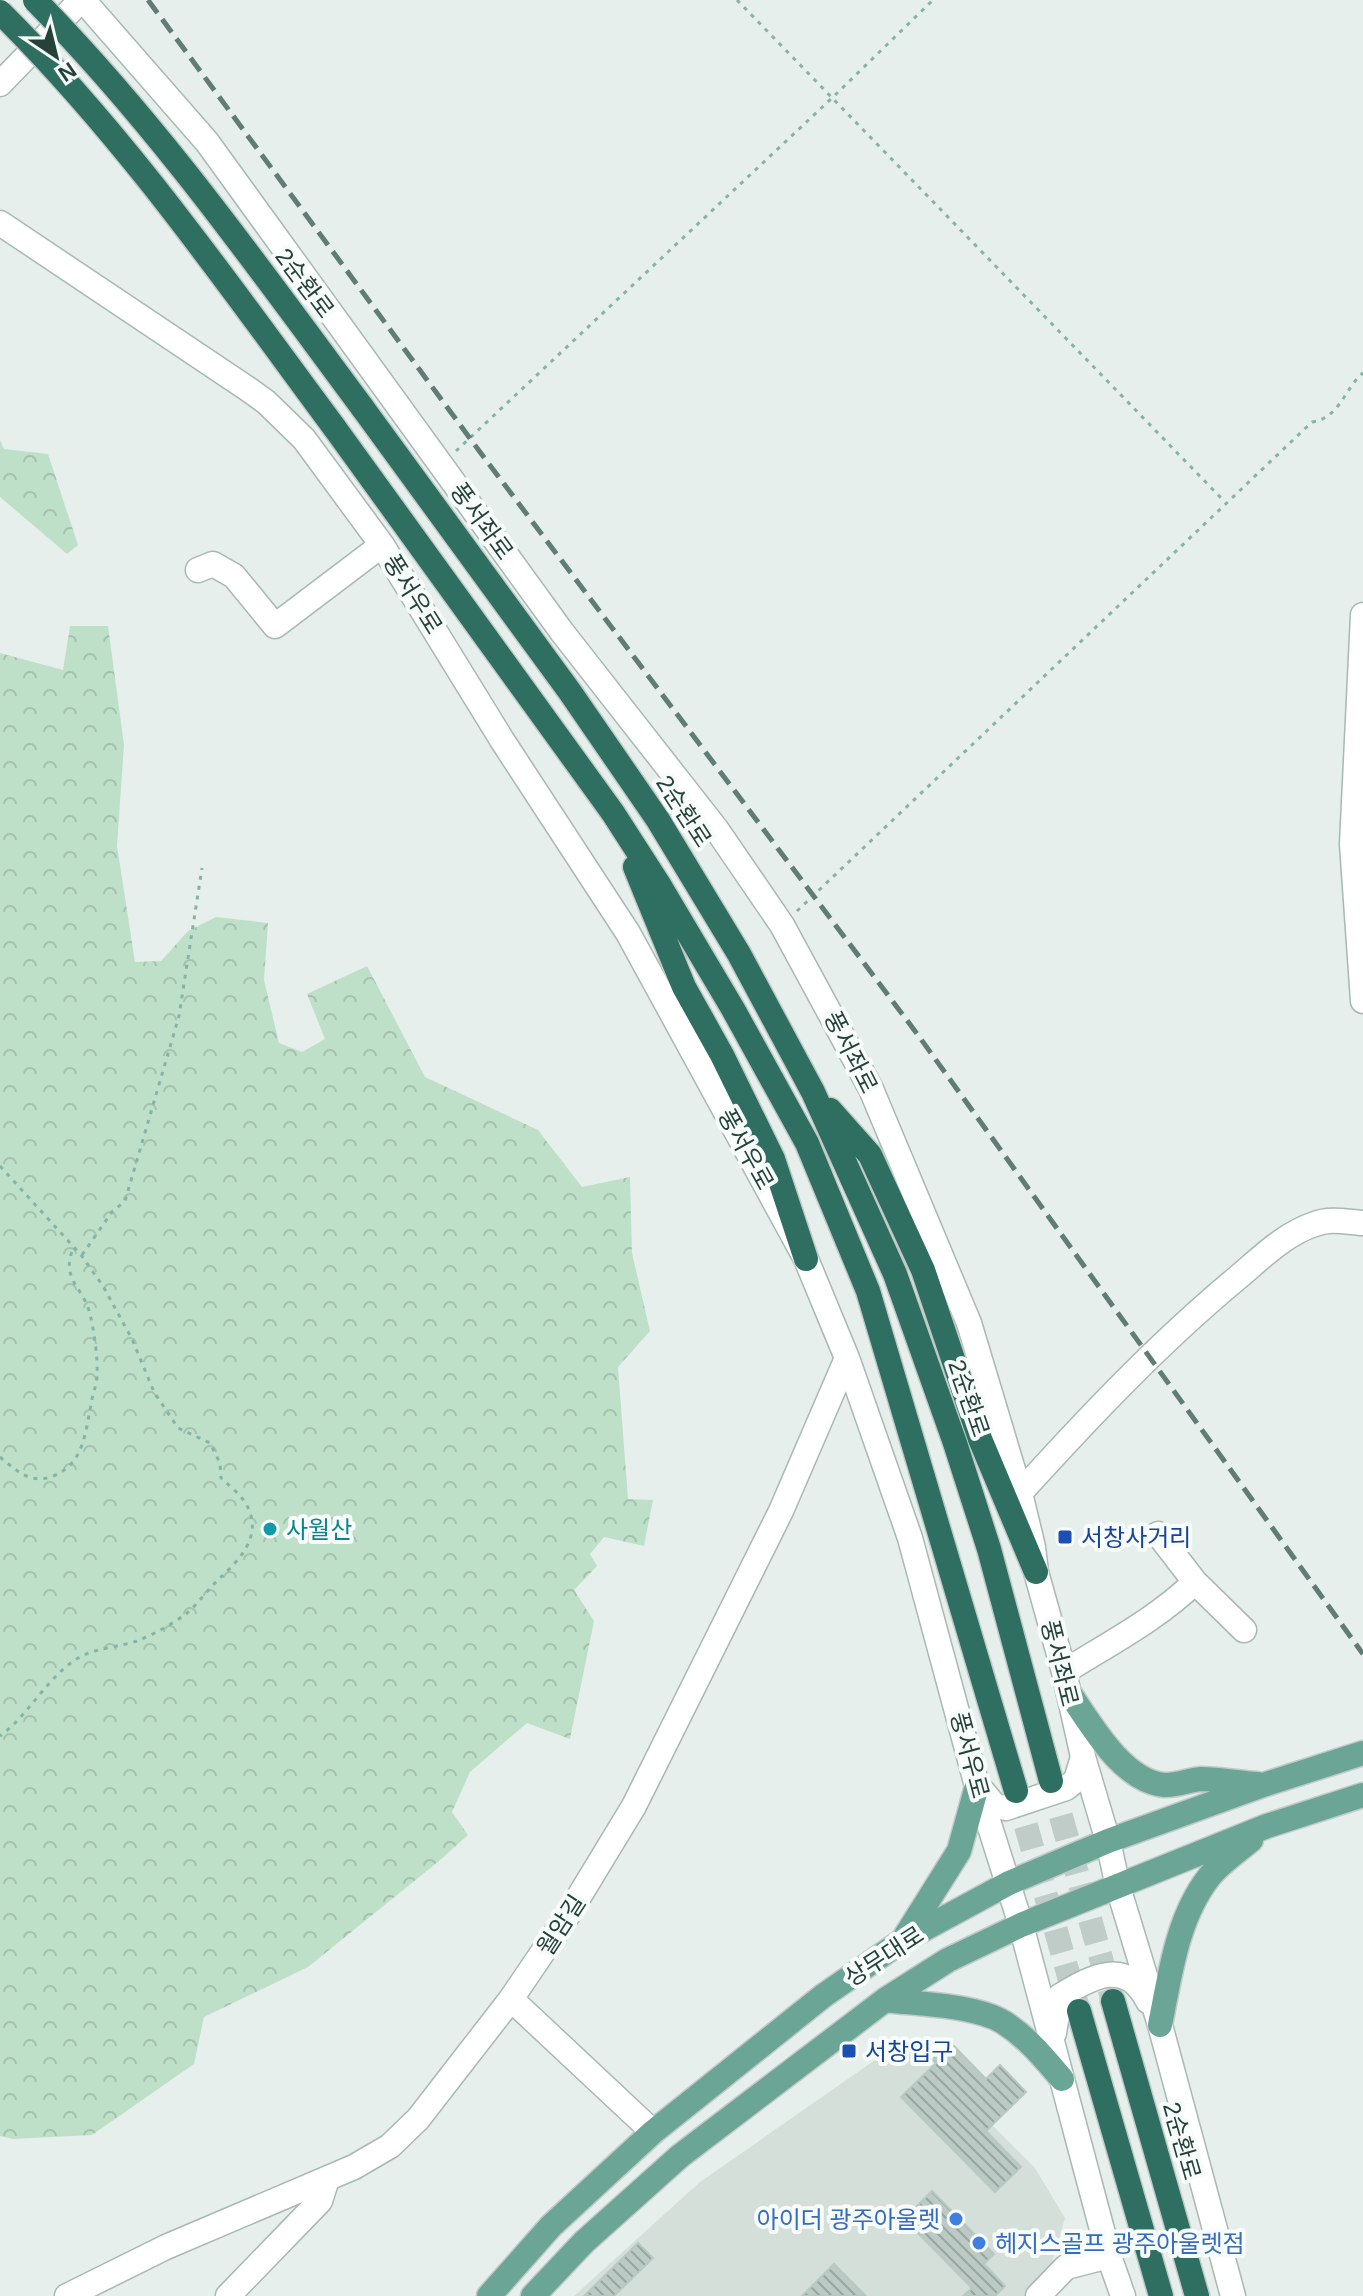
<svg xmlns="http://www.w3.org/2000/svg" width="1363" height="2296" font-family="Helvetica,'Noto Sans KR',sans-serif">
	<defs>
		<pattern id="forest-crowns" width="20" height="18" patternUnits="userSpaceOnUse" patternTransform="scale(2)"><rect width="20" height="18" fill="#bfe0c8"/><path d="M2 6a3 3 0 1 1 6 0M12 15a3 3 0 1 1 6 0" fill="none" stroke="#a4c1ad"/></pattern>
		<pattern id="building-back-hatch" width="6" height="6" patternUnits="userSpaceOnUse" patternTransform="scale(2)"><rect width="6" height="6" fill="#bbcac4"/><path d="M-1 5l2 2M0 0l6 6M5-1l2 2" fill="none" stroke="#98a6a0"/></pattern>
	</defs>
	<rect width="100%" height="100%" fill="#e6efeb"/>
	<!-- built -->
	<path fill="#d4dfda" d="M917 2050 1035 2168 1065 2218 1048 2276 1028 2296H574L700 2182 878 2058Z"/>
	<!-- forest -->
	<path fill="url(#forest-crowns)" d="M0 440 4 449 48 454 78 545 67 554 0 497Z
		M70 626H108L124 745 117 846 135 962 161 961 188 931 216 917 268 923 264 980 279 1043 302 1052 325 1039 307 994 367 966 425 1077 538 1130 582 1187 630 1177 632 1253 650 1331 618 1367 628 1499 653 1500 644 1546 604 1537 590 1554 597 1566 574 1590 594 1621 570 1739 527 1723 470 1772 452 1812 468 1835 439 1861 308 1967 204 2017 194 2064 92 2135 13 2139 0 2136V653L63 670Z"/>
	<!-- building -->
	<path fill="url(#building-back-hatch)" stroke="#b8c9c2" stroke-width="2" d="M950 2042 986 2079 1000 2065 1026 2092 986 2131 1021 2167 995 2192 901 2097 936 2063 932 2060Z
		M932 2191 994 2254 984 2264 1005 2286 995 2296H963L972 2288 904 2219Z
		M638 2243 653 2258 614 2296H584Z
		M834 2264 866 2296H802Z"/>
	<g fill="none" stroke-linecap="round" stroke-linejoin="round">
		<!-- highway-tunnel -->
		<path stroke="#bfccc8" stroke-width="24" stroke-dasharray="24 12" stroke-linecap="butt" d="M1051 1781 1113 2001
			M1016 1791 1078 2008"/>
		<!-- minor casing -->
		<g stroke="#a8b8b2" stroke-width="27">
			<path id="minor" d="M83 0 207 142 562 632 717 830 782 925 871 1089 969 1323 1020 1493 1033 1547 1036 1572 1064 1672 1083 1757 1108 1841 1118 1887 1160 2025 1233 2296
				M0 84 81 0
				M0 223 248 389 266 402 304 439 382 545 502 740 628 933 806 1259 847 1358 910 1538 977 1786 1021 1925 1109 2256 1123 2296
				M198 570 213 564 234 576 275 626 382 545
				M1363 615 1352 844 1363 1001
				M1020 1493C1088 1418 1158 1344 1236 1279 1260 1259 1284 1234 1315 1224 1330 1218 1347 1222 1363 1223
				M1158 1534 1195 1582 1244 1630
				M1064 1672C1110 1643 1157 1619 1195 1582
				M979 1787 995 1806 1006 1808 1066 1788 1076 1780 1083 1757
				M511 1999 653 2132
				M1054 2033 1060 1996C1093 1976 1126 1958 1148 2001
				M67 2296 166 2247 354 2167 390 2146 418 2119 511 1999 566 1918 634 1806 781 1511 847 1358
				M228 2296 320 2201 327 2179
				M1038 2296 1066 2267 1109 2256"/>
		</g>
		<!-- major casing -->
		<g stroke="#c2cac8" stroke-width="27">
			<path id="major" d="M1068 1691C1090 1723 1122 1781 1164 1785 1176 1786 1189 1780 1201 1779 1219 1779 1239 1783 1257 1784
				M905 1937 959 1851 977 1786
				M885 2000C918 2004 975 2005 1003 2022 1027 2037 1044 2058 1062 2079
				M1160 2025C1170 1975 1177 1918 1209 1877 1220 1863 1238 1851 1251 1840
				M489 2296 551 2226 653 2132 823 1996 902 1941 1009 1883 1108 1841 1263 1785 1363 1753
				M533 2296 584 2242 680 2156 885 2000 948 1960 1021 1925 1267 1826 1363 1795"/>
		</g>
		<!-- highway casing -->
		<g stroke="#c2cac8" stroke-width="27">
			<path id="highway" d="M362 407 570 692 658 820 739 954 813 1092 895 1274 955 1443 989 1549 1051 1781
				M334 427 613 813 660 886 733 1009 807 1143 868 1291 1016 1791
				M635 867 684 987 722 1055 773 1159 806 1259
				M830 1110 870 1155 923 1270 980 1439 1036 1572
				M1113 2001 1197 2296
				M1079 2011 1161 2296"/>
		</g>
		<!-- path -->
		<path stroke="#86b3a5" stroke-width="3" stroke-dasharray="4 6" stroke-linecap="butt" d="M737 0 1225 502
			M456 451 832 98 933 0
			M797 911 1312 422C1340 418 1344 389 1363 373
			M0 1166 81 1255 103 1286 132 1339 154 1392 178 1428 210 1443 220 1463 221 1478C231 1487 244 1497 249 1510 261 1539 238 1561 220 1578 208 1589 198 1604 186 1614 172 1624 153 1635 137 1641 119 1647 95 1648 78 1658 46 1678 30 1714 0 1736
			M82 1255 112 1212 125 1201 179 1016 202 868
			M0 1457C17 1471 31 1485 53 1476 84 1464 85 1433 91 1405 92 1395 97 1385 97 1375 98 1357 94 1331 90 1314 84 1288 59 1278 74 1247"/>
		<!-- minor -->
		<use href="#minor" stroke="#fff" stroke-width="24"/>
		<!-- major -->
		<use href="#major" stroke="#6aa596" stroke-width="24"/>
		<!-- highway -->
		<use href="#highway" stroke="#2f6f62" stroke-width="24"/>
		<!-- rail -->
		<path stroke="#5f7d75" stroke-width="5" stroke-dasharray="16 8" stroke-linecap="butt" d="M148 0 480 452 918 1035 1363 1654"/>
		<!-- highway-bridge casing -->
		<g stroke="#c2cac8" stroke-width="27" stroke-linecap="butt">
			<path id="highway-bridge" d="M35 0C158 125 258 267 362 407
				M0 12C127 138 228 284 334 427"/>
		</g>
		<!-- highway-bridge -->
		<use href="#highway-bridge" stroke="#2f6f62" stroke-width="24"/>
	</g>
	<!-- markers -->
	<circle fill="#0f9aa8" stroke="#f7fbf9" stroke-width="3" cx="270" cy="1529" r="8"/>
	<g fill="#1a4fb4" stroke="#f7fbf9" stroke-width="3">
		<rect x="1057" y="1529" width="16" height="16" rx="4"/>
		<rect x="841" y="2043" width="16" height="16" rx="4"/>
	</g>
	<g fill="#3f7fe0" stroke="#f7fbf9" stroke-width="3">
		<circle cx="956" cy="2219" r="8"/>
		<circle cx="979" cy="2243" r="8"/>
	</g>
	<g text-anchor="middle" dominant-baseline="central" stroke-width="8" stroke-linejoin="round" paint-order="stroke">
		<!-- street labels -->
		<g font-size="24" fill="#24423a" stroke="#f7fbf9">
			<text transform="translate(305 283) rotate(53)">2순환로</text>
			<text transform="translate(482 521) rotate(54)">풍서좌로</text>
			<text transform="translate(413 594) rotate(58)">풍서우로</text>
			<text transform="translate(684 811) rotate(57)">2순환로</text>
			<text transform="translate(851 1052) rotate(63)">풍서좌로</text>
			<text transform="translate(746 1149) rotate(61)">풍서우로</text>
			<text transform="translate(969 1398) rotate(71)">2순환로</text>
			<text transform="translate(1060 1663) rotate(76)">풍서좌로</text>
			<text transform="translate(970 1755) rotate(75)">풍서우로</text>
			<text transform="translate(561 1925) rotate(-57)">월암길</text>
			<text transform="translate(884 1956) rotate(-33)">상무대로</text>
			<text transform="translate(1182 2141) rotate(74)">2순환로</text>
		</g>
		<!-- culture labels -->
		<g font-size="24" fill="#0d838f" stroke="#f7fbf9" text-anchor="start">
			<text x="286" y="1529">사월산</text>
		</g>
		<!-- transit labels -->
		<g font-size="24" fill="#164399" stroke="#f7fbf9" text-anchor="start">
			<text x="1081" y="1537">서창사거리</text>
			<text x="865" y="2051">서창입구</text>
		</g>
		<!-- shop labels -->
		<g font-size="24" fill="#366cbe" stroke="#f7fbf9" text-anchor="end">
			<text x="940" y="2219">아이더 광주아울렛</text>
			<text x="995" y="2243" text-anchor="start">헤지스골프 광주아울렛점</text>
		</g>
	</g>
	<!-- north arrow -->
	<g transform="translate(56 56) rotate(145)" stroke="#f7fbf9" stroke-width="6" paint-order="stroke">
	<path d="M0-6L14 30L0 20L-14 30Z" fill="#24423a"/>
	<text y="-12" font-size="22" font-weight="bold" text-anchor="middle" fill="#24423a">N</text>
	</g>
</svg>
